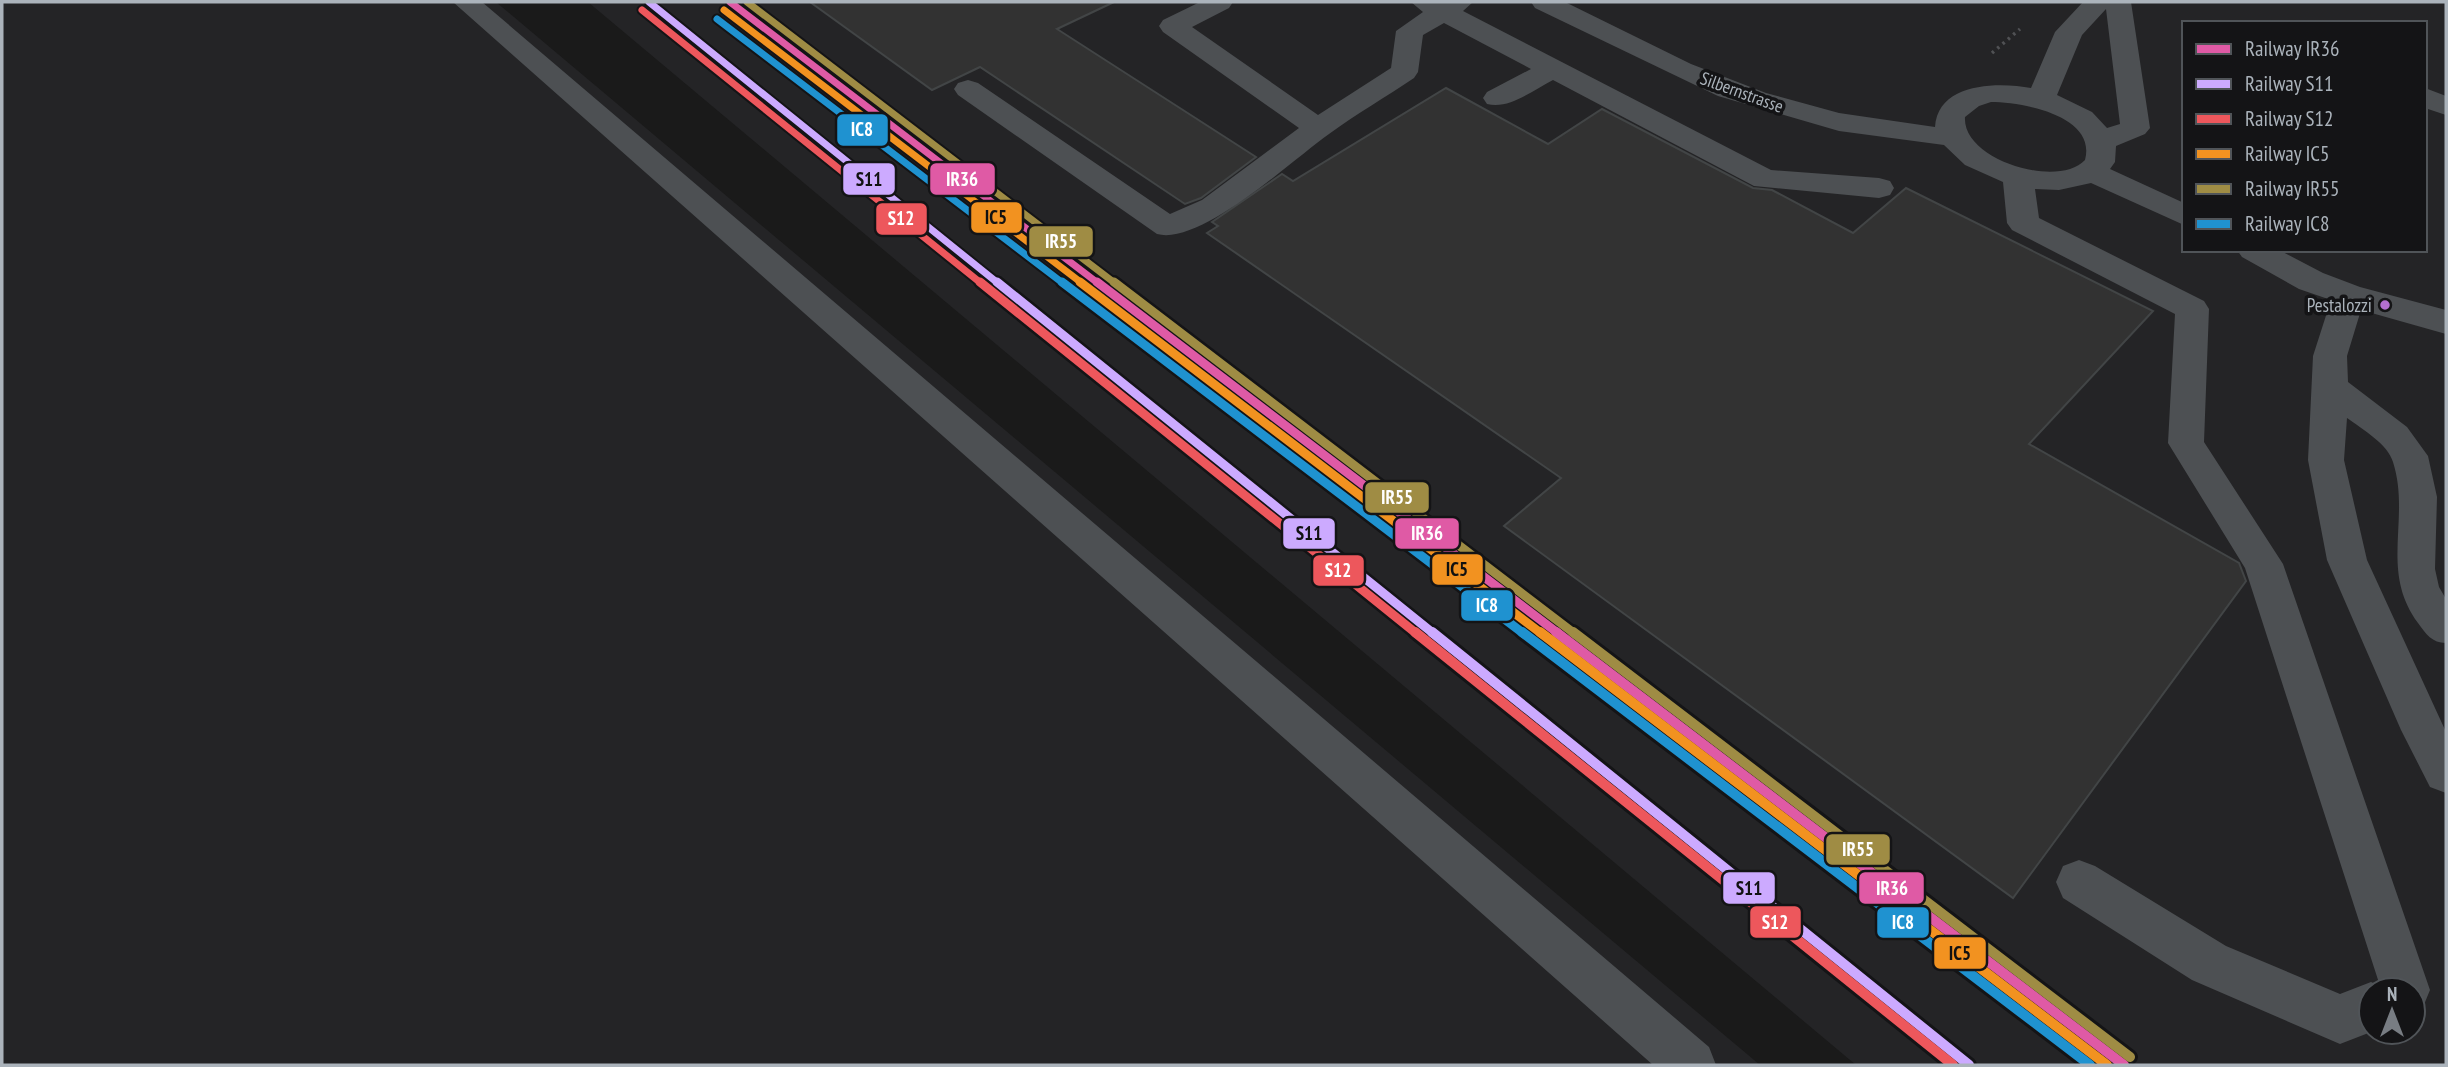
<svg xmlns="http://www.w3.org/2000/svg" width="2448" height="1067" font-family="'PT Sans Narrow',sans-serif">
	<rect width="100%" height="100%" fill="#1a1a1a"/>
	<!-- built -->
	<path fill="#242426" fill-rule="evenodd" d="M2 2H496L1760 1065H2Z
		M588 2H2446V1065H1856ZM2184 23H2425V250H2184ZM2371 990H2413V1032H2371Z"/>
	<!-- building -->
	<path fill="#323232" stroke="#424546" stroke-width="2" d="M810 2H1114L1057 29 1256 157 1201 198 1185 204 980 67 932 90Z
		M1446 88 1548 144 1602 109 1753 188 1772 190 1853 233 1906 188 2153 311 2029 444 2239 563 2246 581 2013 898 1504 526 1561 478 1207 233 1218 226 1212 222 1282 174 1293 181Z"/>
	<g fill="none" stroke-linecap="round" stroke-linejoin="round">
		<!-- path -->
		<path stroke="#505154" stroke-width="3.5" stroke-dasharray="2.5 4.5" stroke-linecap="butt" d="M1992 53 2020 29"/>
		<!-- minor -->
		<path fill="#4d5053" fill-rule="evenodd" d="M453 2H482L1709 1047 1716 1065H1653Z
			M1200 2H1233L1229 8 1192 27 1318 115 1391 68 1396 31 1423 12 1411 2H1473L1463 11 1771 170 1879 178 1890 181 1894 188 1890 195 1879 198 1754 186 1553 80C1533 90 1509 110 1487 104L1483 98 1487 92 1531 69 1444 23 1423 35 1418 72 1414 78C1386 97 1356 114 1329 134 1292 160 1201 246 1157 234L958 95 954 89 958 83 968 80 978 83 1170 214 1202 200 1299 128 1163 32 1159 26 1163 20Z
			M1531 2H1565L1691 64 1766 93 1839 113 1935 127C1938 82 1999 82 2031 88L2055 32 2083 2H2131L2150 128 2145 134 2116 146 2115 162 2110 169 2184 203V225L2091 183 2059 190 2035 189 2039 218 2204 301 2209 309 2204 442 2283 564 2430 990 2423 1007 2413 1011V990H2371V1032L2340 1044 2192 980 2063 898 2056 882 2063 866 2079 860 2095 866 2226 946 2340 994 2371 982 2380 986 2245 568 2168 443 2175 314 2012 230 2007 223 2003 182 1965 165 1944 145 1839 131 1718 96 1535 8ZM2106 9 2120 124 2107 128 2092 112 2057 95 2082 35ZM1991 102C2021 102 2097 115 2085 160 2058 189 1962 160 1965 117L1979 106Z
			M2425 88 2446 96V115L2425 108Z
			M2237 250H2279L2323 273 2360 287 2446 310V334L2361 310 2347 356 2348 382 2407 427 2428 456 2437 497 2435 569 2439 587 2446 599V643C2432 643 2426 634 2418 623 2379 570 2411 519 2393 462 2388 444 2362 429 2347 418L2344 460 2367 560 2446 732V793L2430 787 2401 730 2327 560 2308 460 2313 356 2331 300 2299 289 2242 257Z"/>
		<!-- rail-1-far2 casing -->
		<g stroke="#141416" stroke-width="11">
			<path id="rail-1-far2" d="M730 2 1099 284"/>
		</g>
		<!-- rail-1-far1 casing -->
		<g stroke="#141416" stroke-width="14">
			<path id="rail-1-far1" d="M1097 282 1559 634"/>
		</g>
		<!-- rail-1 casing -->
		<g stroke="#141416" stroke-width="16">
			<path id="rail-1" d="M1556 632 2124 1065"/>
		</g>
		<!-- rail-2-far2 casing -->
		<g stroke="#141416" stroke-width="11">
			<path id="rail-2-far2" d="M649 2 999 284"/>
		</g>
		<!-- rail-2-far1 casing -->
		<g stroke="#141416" stroke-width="14">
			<path id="rail-2-far1" d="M997 282 1434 634"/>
		</g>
		<!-- rail-2 casing -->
		<g stroke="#141416" stroke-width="16">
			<path id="rail-2" d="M1432 632 1969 1065"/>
		</g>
		<!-- rail-3-far2 casing -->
		<g stroke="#141416" stroke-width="11">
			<path id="rail-3-far2" d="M642 10 982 284"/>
		</g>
		<!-- rail-3-far1 casing -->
		<g stroke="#141416" stroke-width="14">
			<path id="rail-3-far1" d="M980 282 1417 634"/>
		</g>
		<!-- rail-3 casing -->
		<g stroke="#141416" stroke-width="16">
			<path id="rail-3" d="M1415 632 1953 1065"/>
		</g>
		<!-- rail-4-far2 casing -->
		<g stroke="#141416" stroke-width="11">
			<path id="rail-4-far2" d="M724 10 1083 284"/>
		</g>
		<!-- rail-4-far1 casing -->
		<g stroke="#141416" stroke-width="14">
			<path id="rail-4-far1" d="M1080 282 1542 634"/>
		</g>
		<!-- rail-4 casing -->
		<g stroke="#141416" stroke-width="16">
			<path id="rail-4" d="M1540 632 2107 1065"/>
		</g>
		<!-- rail-5-far2 casing -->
		<g stroke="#141416" stroke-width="11">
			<path id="rail-5-far2" d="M747 2 1116 284"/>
		</g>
		<!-- rail-5-far1 casing -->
		<g stroke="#141416" stroke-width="14">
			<path id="rail-5-far1" d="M1114 282 1575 634"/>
		</g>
		<!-- rail-5 casing -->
		<g stroke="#141416" stroke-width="16">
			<path id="rail-5" d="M1573 632 2130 1057"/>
		</g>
		<!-- rail-6-far2 casing -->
		<g stroke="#141416" stroke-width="11">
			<path id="rail-6-far2" d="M717 19 1064 284"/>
		</g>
		<!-- rail-6-far1 casing -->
		<g stroke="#141416" stroke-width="14">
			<path id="rail-6-far1" d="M1062 282 1524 634"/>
		</g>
		<!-- rail-6 casing -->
		<g stroke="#141416" stroke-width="16">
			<path id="rail-6" d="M1522 632 2090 1065"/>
		</g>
		<!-- rail-1-far2 -->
		<use href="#rail-1-far2" stroke="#df5aa5" stroke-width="7"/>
		<!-- rail-1-far1 -->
		<use href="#rail-1-far1" stroke="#df5aa5" stroke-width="9"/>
		<!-- rail-1 -->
		<use href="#rail-1" stroke="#df5aa5" stroke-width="10"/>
		<!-- rail-2-far2 -->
		<use href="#rail-2-far2" stroke="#caf" stroke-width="7"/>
		<!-- rail-2-far1 -->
		<use href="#rail-2-far1" stroke="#caf" stroke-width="9"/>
		<!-- rail-2 -->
		<use href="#rail-2" stroke="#caf" stroke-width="10"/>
		<!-- rail-3-far2 -->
		<use href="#rail-3-far2" stroke="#ed575c" stroke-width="7"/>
		<!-- rail-3-far1 -->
		<use href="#rail-3-far1" stroke="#ed575c" stroke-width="9"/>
		<!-- rail-3 -->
		<use href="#rail-3" stroke="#ed575c" stroke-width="10"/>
		<!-- rail-4-far2 -->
		<use href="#rail-4-far2" stroke="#f29220" stroke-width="7"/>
		<!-- rail-4-far1 -->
		<use href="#rail-4-far1" stroke="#f29220" stroke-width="9"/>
		<!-- rail-4 -->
		<use href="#rail-4" stroke="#f29220" stroke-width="10"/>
		<!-- rail-5-far2 -->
		<use href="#rail-5-far2" stroke="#9f8c44" stroke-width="7"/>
		<!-- rail-5-far1 -->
		<use href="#rail-5-far1" stroke="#9f8c44" stroke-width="9"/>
		<!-- rail-5 -->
		<use href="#rail-5" stroke="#9f8c44" stroke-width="10"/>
		<!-- rail-6-far2 -->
		<use href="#rail-6-far2" stroke="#1f92d0" stroke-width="7"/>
		<!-- rail-6-far1 -->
		<use href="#rail-6-far1" stroke="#1f92d0" stroke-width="9"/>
		<!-- rail-6 -->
		<use href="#rail-6" stroke="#1f92d0" stroke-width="10"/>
	</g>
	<!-- markers -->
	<circle fill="#b36fd0" stroke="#141416" stroke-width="2.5" cx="2385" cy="305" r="6"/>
	<g text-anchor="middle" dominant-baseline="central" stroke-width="7" stroke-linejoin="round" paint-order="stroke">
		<!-- far-street labels -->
		<g font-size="18" fill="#abb3bb" stroke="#141416">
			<text transform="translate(1742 92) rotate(20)">Silbernstrasse</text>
		</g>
		<!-- bus labels -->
		<g font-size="19" fill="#abb3bb" stroke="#141416" text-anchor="end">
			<text x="2372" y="305">Pestalozzi</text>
		</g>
	</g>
	<g stroke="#141416" stroke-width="2.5">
		<rect x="836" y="113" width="53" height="34" rx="7" fill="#1f92d0"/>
		<rect x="929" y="162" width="67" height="34" rx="7" fill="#df5aa5"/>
		<rect x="842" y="162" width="54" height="34" rx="7" fill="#caf"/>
		<rect x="970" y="201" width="53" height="33" rx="7" fill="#f29220"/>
		<rect x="875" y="202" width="53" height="34" rx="7" fill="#ed575c"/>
		<rect x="1028" y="225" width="66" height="33" rx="7" fill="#9f8c44"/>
		<rect x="1364" y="481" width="66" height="33" rx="7" fill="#9f8c44"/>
		<rect x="1394" y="517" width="66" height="33" rx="7" fill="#df5aa5"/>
		<rect x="1282" y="517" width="54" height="33" rx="7" fill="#caf"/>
		<rect x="1431" y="553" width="53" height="33" rx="7" fill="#f29220"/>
		<rect x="1312" y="554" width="53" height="33" rx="7" fill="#ed575c"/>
		<rect x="1460" y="589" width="54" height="33" rx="7" fill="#1f92d0"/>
		<rect x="1825" y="833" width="66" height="33" rx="7" fill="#9f8c44"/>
		<rect x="1722" y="871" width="54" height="34" rx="7" fill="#caf"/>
		<rect x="1858" y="871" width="67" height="34" rx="7" fill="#df5aa5"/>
		<rect x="1749" y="905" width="53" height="34" rx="7" fill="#ed575c"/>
		<rect x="1876" y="906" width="54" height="33" rx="7" fill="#1f92d0"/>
		<rect x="1933" y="936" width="54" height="34" rx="7" fill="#f29220"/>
	</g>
	<g font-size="19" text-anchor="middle" font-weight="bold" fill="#fff">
		<text x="862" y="136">IC8</text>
		<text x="962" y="186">IR36</text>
		<text x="901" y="225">S12</text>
		<text x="1061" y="248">IR55</text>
		<text x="1397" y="504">IR55</text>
		<text x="1427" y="540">IR36</text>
		<text x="1338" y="577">S12</text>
		<text x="1487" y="612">IC8</text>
		<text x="1858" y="856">IR55</text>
		<text x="1892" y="895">IR36</text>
		<text x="1775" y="929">S12</text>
		<text x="1903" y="929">IC8</text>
	</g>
	<g font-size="19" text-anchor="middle" font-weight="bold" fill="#111">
		<text x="869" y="186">S11</text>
		<text x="996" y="224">IC5</text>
		<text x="1309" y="540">S11</text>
		<text x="1457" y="576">IC5</text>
		<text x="1749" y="895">S11</text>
		<text x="1960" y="960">IC5</text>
	</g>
	<!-- border -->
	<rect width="2448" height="1067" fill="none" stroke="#abb3bb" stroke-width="7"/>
	<!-- legend -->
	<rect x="2182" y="21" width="245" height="231" fill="#141416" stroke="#505458" stroke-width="2"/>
	<rect x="2196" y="44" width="35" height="10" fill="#df5aa5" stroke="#505458" stroke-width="2"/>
	<text x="2245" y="56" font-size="21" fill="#abb3bb">Railway IR36</text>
	<rect x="2196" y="79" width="35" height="10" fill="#ccaaff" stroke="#505458" stroke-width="2"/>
	<text x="2245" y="91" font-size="21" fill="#abb3bb">Railway S11</text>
	<rect x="2196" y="114" width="35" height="10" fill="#ed575c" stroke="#505458" stroke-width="2"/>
	<text x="2245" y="126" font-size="21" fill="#abb3bb">Railway S12</text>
	<rect x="2196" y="149" width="35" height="10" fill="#f29220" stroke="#505458" stroke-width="2"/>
	<text x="2245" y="161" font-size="21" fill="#abb3bb">Railway IC5</text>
	<rect x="2196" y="184" width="35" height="10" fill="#9f8c44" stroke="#505458" stroke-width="2"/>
	<text x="2245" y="196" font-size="21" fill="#abb3bb">Railway IR55</text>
	<rect x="2196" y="219" width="35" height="10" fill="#1f92d0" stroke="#505458" stroke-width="2"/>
	<text x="2245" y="231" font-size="21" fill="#abb3bb">Railway IC8</text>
	<!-- north arrow -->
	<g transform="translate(2392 1011)"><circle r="33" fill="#141416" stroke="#505458" stroke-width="2"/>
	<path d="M0-5L12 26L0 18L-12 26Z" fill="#787d83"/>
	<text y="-10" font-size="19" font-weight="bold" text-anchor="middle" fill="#abb3bb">N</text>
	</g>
</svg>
